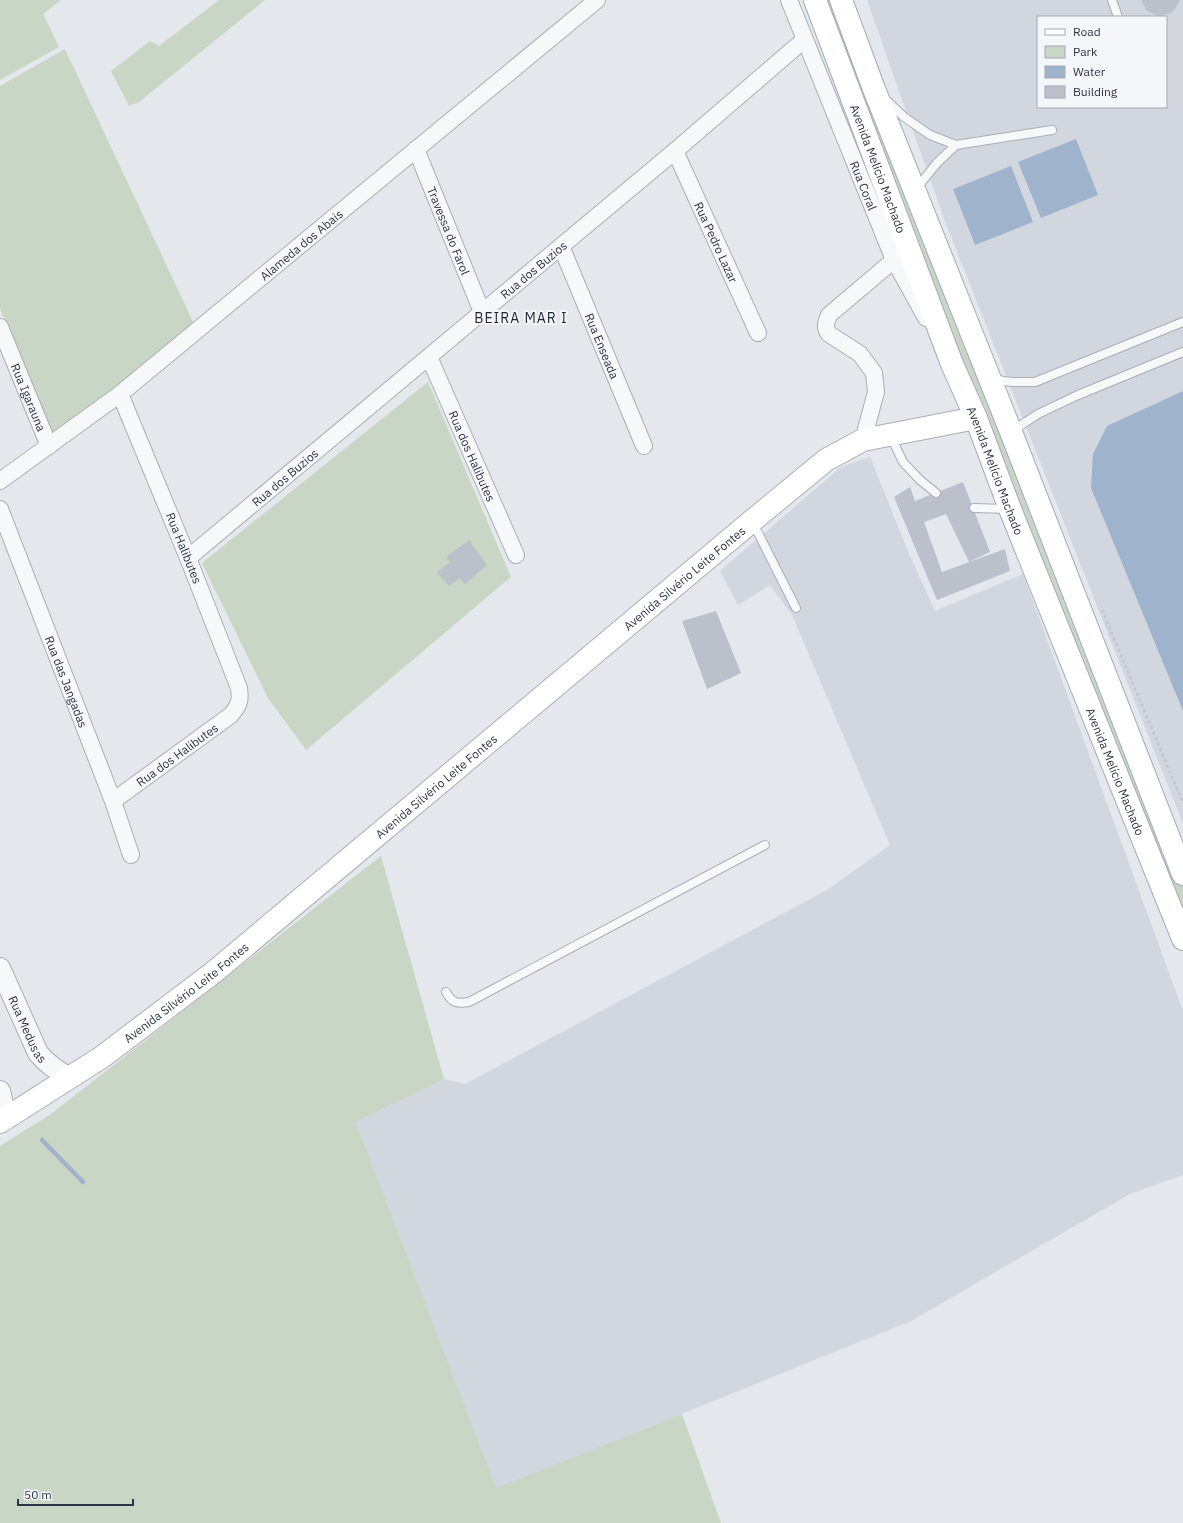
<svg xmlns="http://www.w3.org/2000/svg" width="1183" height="1523" font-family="'IBM Plex Sans',sans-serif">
	<rect width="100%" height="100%" fill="#e4e7ec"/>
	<!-- built -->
	<path fill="#d2d6de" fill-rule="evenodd" d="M867 0H1183V824L943 216ZM1038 17H1166V107H1038Z
		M870 457 910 556 935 611 1023 574 1183 1011V1175L1130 1194 911 1321 496 1489 356 1122 444 1079 465 1084 827 890 890 845 792 615 770 585 738 605 720 571 841 467Z"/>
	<!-- green -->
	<path fill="#c9d6c5" d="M0 0H61L43 14 59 47 0 80Z
		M219 0H265L139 102 129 106 111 71 150 41 159 46Z
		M823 0H835L1183 882V914L943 321Z
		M65 49 195 326 55 439 0 309V86Z
		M428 382 511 577 306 750 268 698 202 563Z
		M381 856 444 1079 356 1122 496 1488 682 1414 721 1523H0V1146L51 1114Z"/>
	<!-- water -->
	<path fill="#9fb4cc" d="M1076 139 1098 195 1041 218 1018 162Z
		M1011 166 1033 222 975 245 953 189Z
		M1183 391V711L1091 488 1093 454 1107 426Z"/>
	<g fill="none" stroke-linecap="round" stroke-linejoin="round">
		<!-- stream -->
		<path stroke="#9fb4cc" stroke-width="4.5" d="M42 1140 83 1182"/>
	</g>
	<!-- building -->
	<path fill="#bbc0ca" d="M1141 0H1180L1175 9 1171 13 1158 16 1147 11Z
		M963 482 990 552 969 562 946 514 924 522 942 572 1005 549 1010 571 937 600 894 497 910 487 915 501Z
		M469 540 487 565 465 584 460 578 449 586 437 572 450 562 446 557Z
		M716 611 741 673 707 689 682 621Z"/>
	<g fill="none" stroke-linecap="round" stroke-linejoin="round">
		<!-- service casing -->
		<g stroke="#a9aeb7" stroke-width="10">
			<path id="service" d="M1112 0 1118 17
				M885 99 904 117 930 135 956 145 1052 130
				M916 189 937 163 956 145
				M992 379 1011 382H1035L1183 322
				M1012 431 1038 414 1078 395 1183 352
				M891 437 903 462 920 480 936 493
				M974 508 1008 509
				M752 521 796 608
				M446 992C452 1003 457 1004 469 1002L765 845"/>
		</g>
		<!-- minor casing -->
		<g stroke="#a9aeb7" stroke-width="18">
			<g id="minor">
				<path id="s1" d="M789 0 894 260 926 318"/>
				<path id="s2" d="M416 149 482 312"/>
				<path id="s3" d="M675 151 758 333"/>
				<path id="s4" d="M561 246 644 446"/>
				<path id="s5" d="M0 327 49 446"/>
				<path id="s6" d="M429 357 516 555"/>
				<path d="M863 440 876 392 874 373 860 354 829 334C824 327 826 323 829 315L894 260"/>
				<path id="s7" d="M0 481 120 394 597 0"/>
				<path id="s8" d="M0 509 113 801 131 855"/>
				<path id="s9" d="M188 558 675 151 804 40"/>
				<path id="s10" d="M113 801 231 715C239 705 241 701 239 688L188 558 120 394"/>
			</g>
		</g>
		<!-- tertiary casing -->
		<g stroke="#a9aeb7" stroke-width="22">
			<g id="tertiary">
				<path id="s11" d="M0 968 38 1053C47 1064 57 1071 70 1078"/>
				<path d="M0 1091 3 1104 5 1119"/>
			</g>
		</g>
		<!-- secondary casing -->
		<g stroke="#a9aeb7" stroke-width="24">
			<g id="secondary">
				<path id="s12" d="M0 1122 102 1057 214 972 752 521 826 460 863 440 976 418"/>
			</g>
		</g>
		<!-- primary casing -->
		<g stroke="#a3abb8" stroke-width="24">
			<g id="primary">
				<path id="s13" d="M815 0 952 364 976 418 1010 509 1183 939"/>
				<path d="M841 0 874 89 1011 432 1183 874"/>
			</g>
		</g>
		<!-- path -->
		<path stroke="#c2c5cb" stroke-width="2.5" stroke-dasharray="3 3" stroke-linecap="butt" d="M1102 610 1183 803"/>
		<!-- service -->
		<use href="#service" stroke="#f7f8fa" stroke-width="8"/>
		<!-- minor -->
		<use href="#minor" stroke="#f7f8fa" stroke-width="16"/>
		<!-- tertiary -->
		<use href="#tertiary" stroke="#f7f8fa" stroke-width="20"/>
		<!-- secondary -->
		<use href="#secondary" stroke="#fff" stroke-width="22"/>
		<!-- primary -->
		<use href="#primary" stroke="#fff" stroke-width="22"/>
	</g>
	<g text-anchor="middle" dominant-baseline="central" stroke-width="4" stroke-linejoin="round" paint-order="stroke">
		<!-- street labels -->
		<g font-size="12" fill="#2b3445" stroke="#f4f6f9">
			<text stroke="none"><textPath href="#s13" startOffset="180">Avenida Melício Machado</textPath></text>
			<text stroke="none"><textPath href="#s1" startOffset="200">Rua Coral</textPath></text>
			<text stroke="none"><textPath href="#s2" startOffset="88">Travessa do Farol</textPath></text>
			<text stroke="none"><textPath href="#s3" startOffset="100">Rua Pedro Lazar</textPath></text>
			<text stroke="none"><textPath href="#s7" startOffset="383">Alameda dos Abais</textPath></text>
			<text stroke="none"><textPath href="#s9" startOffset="450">Rua dos Buzios</textPath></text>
			<text stroke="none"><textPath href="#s4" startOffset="108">Rua Enseada</textPath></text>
			<text stroke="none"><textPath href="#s5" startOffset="76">Rua Igarauna</textPath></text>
			<text stroke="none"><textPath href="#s6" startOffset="108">Rua dos Halibutes</textPath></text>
			<text stroke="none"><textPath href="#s13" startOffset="504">Avenida Melício Machado</textPath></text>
			<text stroke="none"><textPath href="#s9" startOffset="126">Rua dos Buzios</textPath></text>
			<text transform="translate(184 548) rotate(68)">Rua Halibutes</text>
			<text stroke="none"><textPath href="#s12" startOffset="875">Avenida Silvério Leite Fontes</textPath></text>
			<text stroke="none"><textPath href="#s8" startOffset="185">Rua das Jangadas</textPath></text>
			<text stroke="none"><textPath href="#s10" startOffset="79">Rua dos Halibutes</textPath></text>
			<text stroke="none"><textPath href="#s13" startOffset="828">Avenida Melício Machado</textPath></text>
			<text stroke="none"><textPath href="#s12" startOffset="551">Avenida Silvério Leite Fontes</textPath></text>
			<text stroke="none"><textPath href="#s12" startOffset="227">Avenida Silvério Leite Fontes</textPath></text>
			<text stroke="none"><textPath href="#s11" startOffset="67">Rua Medusas</textPath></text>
		</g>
		<!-- quarter labels -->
		<g font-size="14" letter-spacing="1" fill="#1d2536" stroke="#f4f6f9">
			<text x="521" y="318">BEIRA MAR I</text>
		</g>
	</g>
	<!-- legend -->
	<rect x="1037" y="16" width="130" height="92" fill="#f4f6f9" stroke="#a4a8b1"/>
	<rect x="1045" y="29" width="20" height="6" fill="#ffffff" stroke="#a4a8b1"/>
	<text x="1073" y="36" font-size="12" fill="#2b3445">Road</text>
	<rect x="1045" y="46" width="20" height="12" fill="#c9d6c5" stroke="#a4a8b1"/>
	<text x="1073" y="56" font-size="12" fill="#2b3445">Park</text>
	<rect x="1045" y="66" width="20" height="12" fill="#9fb4cc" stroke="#a4a8b1"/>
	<text x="1073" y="76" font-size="12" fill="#2b3445">Water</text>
	<rect x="1045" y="86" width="20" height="12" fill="#bbc0ca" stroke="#a4a8b1"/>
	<text x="1073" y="96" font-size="12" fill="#2b3445">Building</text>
	<!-- scale -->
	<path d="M18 1499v6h115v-6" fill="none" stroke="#2b3445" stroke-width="2"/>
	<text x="24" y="1499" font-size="12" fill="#2b3445" stroke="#f4f6f9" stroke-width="3" paint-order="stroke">50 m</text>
</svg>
